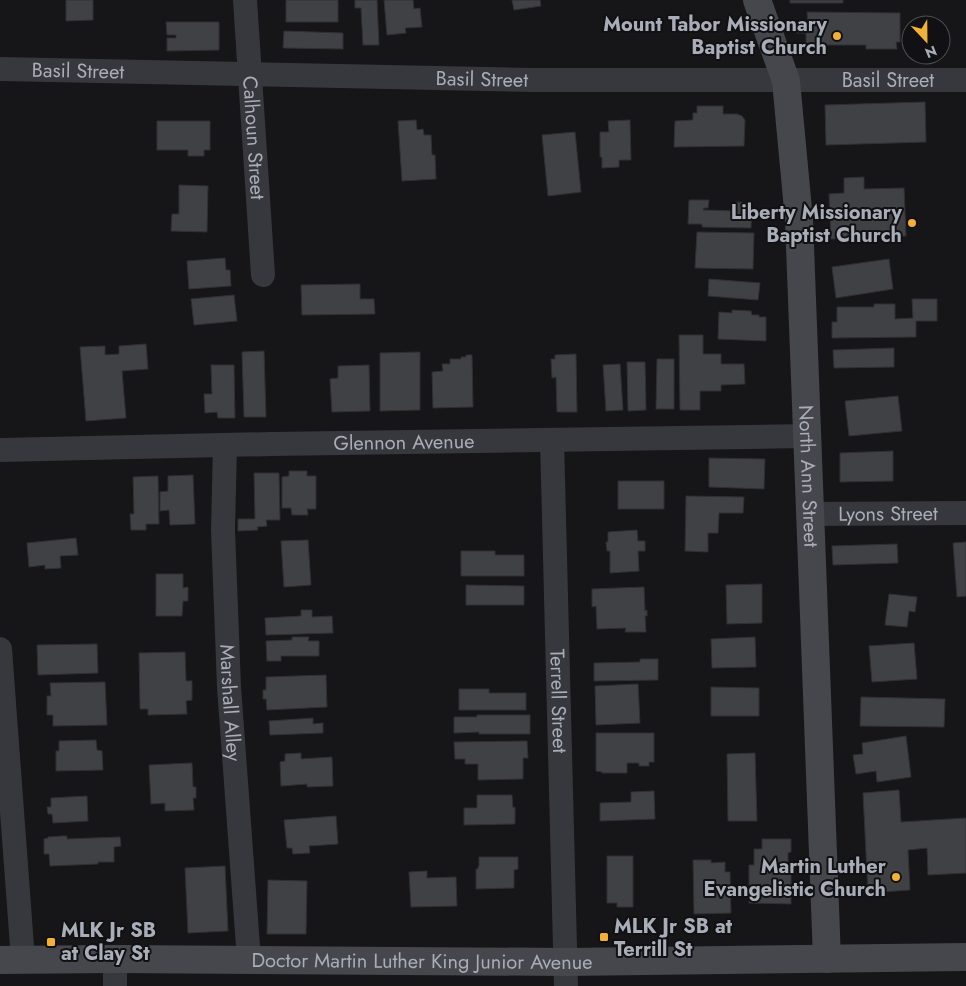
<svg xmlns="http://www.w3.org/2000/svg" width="966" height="986" font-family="Jost,sans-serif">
	<rect width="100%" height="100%" fill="#161618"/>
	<!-- building -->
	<path fill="#404145" stroke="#303034" d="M66 0H93V20L66 21Z
		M286 0H338V22H286Z
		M355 0H377L379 45H363L361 8H355Z
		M384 0H413L414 9 420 8 422 27 405 28 406 33 387 35Z
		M512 0H540L541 6 514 10Z
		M790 0H843V3H790Z
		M807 12 900 13V42H896L897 49H866V45H806V33H796V23H808Z
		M166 22H219V50L167 51V38H176V35H167Z
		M284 31 343 33V49L283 48Z
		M925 102 926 142 826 145 825 105Z
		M697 106H723V114H737L742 116 745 120 744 146 674 147 675 121 693 120V113H697Z
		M416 120 417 130 423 129 424 135H431L432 155H435L436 179 402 181 398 121Z
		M630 120 631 160H619V167L602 168V157H600V132H609L608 121Z
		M157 121H210V150H204V156H188V150H157Z
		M575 132 581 192 548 196 542 135Z
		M864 177V189L904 188 906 236 831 239 829 194 844 193V178Z
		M179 185 208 186 207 232 171 231 172 214H179Z
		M689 200H709L708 208H704L703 210 736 211V202L752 203 751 228 702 227V224H688Z
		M697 232 754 233 753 269 695 268Z
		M225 258 226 270H230L231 286 189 289 187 261Z
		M889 259 893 289 836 298 832 267Z
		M709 279 760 283 758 300 708 296Z
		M360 284V299H374L375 314 302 315 301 285Z
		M234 295 237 321 194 325 191 299Z
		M912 299H937V321H916V337L832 338V322H837V307H874V304H895V319L913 318Z
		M732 310 751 311 752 315H759V317H766V341L718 339 719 312 732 313Z
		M679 335H703V354H721V364H744L745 384 721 385V391H700V410H680Z
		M146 344 148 369 122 371 126 418 86 421 80 347 105 346V355L119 354V346Z
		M894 348V367L834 368 833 350Z
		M264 351 266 417H244L242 352Z
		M420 352V410L380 411V353Z
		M576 354 577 412H557L556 377 552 378 551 359H555V355Z
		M466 355H472L473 407 433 408 432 372 443 371 442 364H450V359H461V357H466Z
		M657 359H674V409H656Z
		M627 362H645L646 410 628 411Z
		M620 364 623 410 606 411 603 365Z
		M211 365H234L235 418H218L217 412 205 413 204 394H212Z
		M369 365 370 411 332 412 330 379 338 378V366Z
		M898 396 902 431 849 436 845 401Z
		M893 451V481L840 482V453Z
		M709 458 765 459 764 489 709 487Z
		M289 471H307V476H316V509H307L308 515H292L291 508H282V477L289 476Z
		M254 473H279L280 520H266L267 526 257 527 258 530 238 531V519H255Z
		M193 475 195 524 170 525 169 510 160 511V492L168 491V476Z
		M158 476 159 524H146V530H131L130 514H134L133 477Z
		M618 481H664V509H618Z
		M686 496 744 497 743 513H719L718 533H708V552L685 551Z
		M637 530 638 541H645V551H638L639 571 610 573V551H607L606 542H608V532Z
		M76 538 78 555 60 556 61 568 45 569V565L29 567 27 543Z
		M308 540 311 585 284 587 281 541Z
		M966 542V596L957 597 953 543Z
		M897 544 898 563 833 565 832 546Z
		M461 551H495V555H524V576H461Z
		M156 574H183V588L188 587V601H183L182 616H156Z
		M762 584V623L727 624 726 585Z
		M466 585 524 586V605H466Z
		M644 587 645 611 647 610V616H645L646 632H625L626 628 597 629 596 606 592 607V589Z
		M889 594 917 597 915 612 909 611 907 627 885 625Z
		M301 610H312V617L332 616 333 633 266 635 265 618 301 616Z
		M292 637H309L308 641H319V656H281V661H267L266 641 292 640Z
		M755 637 756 667 712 668 711 639Z
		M914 643 917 679 872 682 869 646Z
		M97 644 98 673 38 675 37 645Z
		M185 652 186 681H192V700L186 701 187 714 148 715V709H140L139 653Z
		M640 659H658V680L594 681V663L640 662Z
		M326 675 327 707 267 710 266 699H263V690H266V677Z
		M105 682 107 725 53 726V715H47V696H51L50 683Z
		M638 684 640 723 596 725 595 686Z
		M711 687 759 688V716H711Z
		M459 689H489V693H526V710H459Z
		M861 697 945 699 944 727 860 726Z
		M477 715H530V734H479V732L454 733V717H477Z
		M313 718V724L323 723V733L270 735 269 721Z
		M596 733H654V762H649V766H639V763H627V773H602V772L596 771Z
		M906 736 911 777 877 782 876 771 856 774 853 755 863 754 862 743Z
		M96 740 97 750 102 751 103 770 56 771V751H59V741Z
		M527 741 528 758H523V779L478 780V764H465V759H455L454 742Z
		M301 753V759L332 757 333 786 307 787V784L281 786 280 762 285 761V754Z
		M755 753 757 821H728L727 754Z
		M192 763 193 787H196V798H193L194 810 165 811V803L151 804 149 765Z
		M899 790 901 822 966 818V873L928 875 927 848 908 850 910 890 868 893 863 793Z
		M654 791 655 819 600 821V803L631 802V792Z
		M477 795H512L513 808 515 807V824L464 825V808H477Z
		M87 796 88 821 53 823 52 814H48L47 807H51V798Z
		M336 816 338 844 309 846 310 853 293 854 292 848H287L284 820Z
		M62 836H67V839L120 837 121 846 114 847V862H98V864L50 866 49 854H44V839L48 838V837Z
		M762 839H791V852L788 853V865H791V904L749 903V865H754V849H762Z
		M607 856H633V907H617V903H607Z
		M479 857H518V869L514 870V888L476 889V869H478V867L479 866Z
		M693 860H711V863L725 862V872H730L731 913 694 914Z
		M225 866 228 931 188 933 185 868Z
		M427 871V878L456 877 457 906 411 907 409 872Z
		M268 880 307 881 306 934H267Z"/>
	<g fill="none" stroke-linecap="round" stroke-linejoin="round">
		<!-- street -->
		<g stroke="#37383d" stroke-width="24">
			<path id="s1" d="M245 0 263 275"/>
			<path id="s2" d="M0 69 532 80H966"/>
			<path id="s3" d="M552 440 566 986"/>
			<path id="s4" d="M225 445 223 530 229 687 249 960"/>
			<path id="s5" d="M0 450 272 444 807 436"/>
			<path id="s6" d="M810 514 966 513"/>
			<path d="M0 649 23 960"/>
			<path d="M115 959V986"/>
		</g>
		<!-- secondary -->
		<g stroke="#45474d" stroke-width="28">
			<path id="s7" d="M757 0 786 81 799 220 827 959"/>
			<path id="s8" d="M0 960 115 959 566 962 966 957"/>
		</g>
	</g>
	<!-- markers -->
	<g fill="#f2b134" stroke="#111113" stroke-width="2">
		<circle cx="837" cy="36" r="5"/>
		<circle cx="912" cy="223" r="5"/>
		<circle cx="896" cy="877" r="5"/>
		<rect x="599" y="932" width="10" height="10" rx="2.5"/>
		<rect x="46" y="937" width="10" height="10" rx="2.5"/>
	</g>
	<g text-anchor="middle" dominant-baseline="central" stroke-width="4" stroke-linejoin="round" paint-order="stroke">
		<!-- poi labels -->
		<g font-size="20" font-weight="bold" fill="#a8adb8" stroke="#111113" text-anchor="end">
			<text x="827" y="24">Mount Tabor Missionary<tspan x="827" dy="23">Baptist Church</tspan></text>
			<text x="902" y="212">Liberty Missionary<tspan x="902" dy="23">Baptist Church</tspan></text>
			<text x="886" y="866">Martin Luther<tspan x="886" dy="23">Evangelistic Church</tspan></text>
			<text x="614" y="926" text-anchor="start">MLK Jr SB at<tspan x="614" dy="23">Terrill St</tspan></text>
			<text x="61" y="930" text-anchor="start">MLK Jr SB<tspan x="61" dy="23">at Clay St</tspan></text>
		</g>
		<!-- street labels -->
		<g font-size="20" fill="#a8adb8" stroke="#111113">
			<text stroke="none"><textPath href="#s2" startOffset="78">Basil Street</textPath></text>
			<text stroke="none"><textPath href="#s2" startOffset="482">Basil Street</textPath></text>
			<text stroke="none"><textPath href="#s2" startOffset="888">Basil Street</textPath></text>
			<text stroke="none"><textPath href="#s1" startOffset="138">Calhoun Street</textPath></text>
			<text stroke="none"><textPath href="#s5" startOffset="404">Glennon Avenue</textPath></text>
			<text stroke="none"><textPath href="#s7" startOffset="482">North Ann Street</textPath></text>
			<text stroke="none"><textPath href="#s6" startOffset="78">Lyons Street</textPath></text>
			<text stroke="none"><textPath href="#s3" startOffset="261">Terrell Street</textPath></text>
			<text stroke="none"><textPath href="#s4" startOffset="258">Marshall Alley</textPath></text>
			<text stroke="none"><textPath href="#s8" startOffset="422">Doctor Martin Luther King Junior Avenue</textPath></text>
		</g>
	</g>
	<!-- north arrow -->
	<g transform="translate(926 40) rotate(158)"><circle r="24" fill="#111113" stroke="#4d4f55"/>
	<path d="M0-4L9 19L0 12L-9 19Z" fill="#f2b134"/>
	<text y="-8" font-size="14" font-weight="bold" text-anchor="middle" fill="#a8adb8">N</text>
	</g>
</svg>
